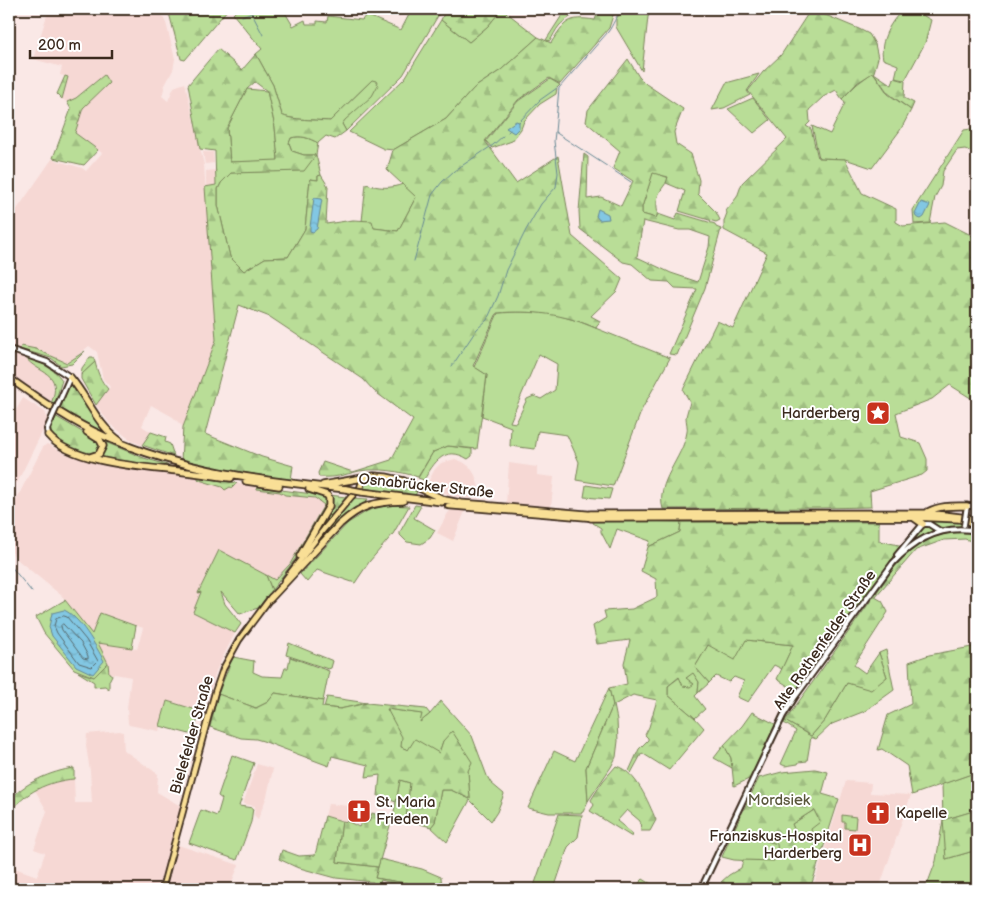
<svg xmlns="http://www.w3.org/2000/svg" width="986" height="898" font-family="'Balsamiq Sans',sans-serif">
	<defs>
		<pattern id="forest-firs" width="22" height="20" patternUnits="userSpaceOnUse" patternTransform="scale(1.25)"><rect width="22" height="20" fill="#b9dd97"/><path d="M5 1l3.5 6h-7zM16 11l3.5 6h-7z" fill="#a0be82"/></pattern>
		<pattern id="cemetery-stones" width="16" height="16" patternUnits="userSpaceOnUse" patternTransform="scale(1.25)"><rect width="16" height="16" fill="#b9dd97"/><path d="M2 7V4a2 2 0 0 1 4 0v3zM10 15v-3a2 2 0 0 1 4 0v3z" fill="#a0be82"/></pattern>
		<pattern id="water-ripples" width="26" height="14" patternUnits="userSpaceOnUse" patternTransform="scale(1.25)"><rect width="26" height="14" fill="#82c7e3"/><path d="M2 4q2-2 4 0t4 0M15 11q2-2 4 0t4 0" fill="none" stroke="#71abc2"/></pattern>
	</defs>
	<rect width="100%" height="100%" fill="#fae8e6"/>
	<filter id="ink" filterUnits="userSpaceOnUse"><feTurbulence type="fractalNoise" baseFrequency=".02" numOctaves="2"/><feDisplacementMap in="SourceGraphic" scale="10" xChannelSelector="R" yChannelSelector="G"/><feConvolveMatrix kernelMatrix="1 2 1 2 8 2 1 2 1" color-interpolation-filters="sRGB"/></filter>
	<g filter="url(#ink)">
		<!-- built -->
		<path fill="#f6d8d4" d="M49 9H159L166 23 175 59 173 70 165 85 162 96 168 101 174 87 185 83 204 165 216 341 183 427 173 417 151 405 142 426 151 432 142 445 132 441 110 424 96 405 110 387 103 379 97 352 89 346 68 363 21 346 20 349 25 358 50 375 53 380 54 396 52 402 9 375V221L52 159 82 168 86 171 102 153 75 133 82 108 109 83 104 75 76 98 67 102 62 99 68 77 60 75 62 67 33 59Z
			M203 152H213L214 163 205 164Z
			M216 170V185L206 187V171Z
			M23 398 45 412 48 420 17 483H15L13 481 9 458V422Z
			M47 444 66 454 107 465 197 477 199 480 222 487 232 488 237 483 257 487V489L280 492 285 495 315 498 325 505 290 564 275 580 219 551 193 612 235 633 216 671 204 712 167 701 159 731 129 725 128 723 127 708 131 677 109 673 108 663 97 643 137 649 143 628 116 618 92 635 62 596 19 561 9 549V514L43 447Z
			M455 459 463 462 470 467 475 475 482 497 480 499 451 496 427 484 435 469 441 463Z
			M509 463 537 467V475L554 477 551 508 506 504Z
			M452 509 465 511 453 541 437 533 448 513Z
			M120 731 123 732 124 752 128 753 158 774 157 792 184 808 175 844 239 865 229 889H9V866L37 876 45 853 34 849 47 811 35 790 59 780 74 779 75 803H92L90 771 86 746 87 734Z
			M257 764 273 769 267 796 258 819 254 815 255 806 243 804Z
			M846 781 871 783 870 793 911 795 879 889H830L814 884Z
			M328 804 350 806 349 822 325 816Z"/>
		<!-- green -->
		<path fill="#b9dd97" stroke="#7a845a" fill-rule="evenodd" d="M9 9H16L9 32Z
			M238 9H283L293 26 305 20 306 24H317V21L327 22 328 16 362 20 366 15 401 30 412 9H442L403 75 346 131 342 124 372 80 330 121C319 120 289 120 282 115L273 85 256 54 262 49 233 14Z
			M502 9 538 37 501 70 474 88 446 119 393 150 384 149 349 132 405 78 441 20 469 42 488 26Z
			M566 9H578C573 17 565 19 559 26 555 31 553 36 550 41L546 40Z
			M623 9H651L648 17 642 71 616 27V19Z
			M904 9H912L931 20 925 43 905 80 895 78 898 65 883 59C879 41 891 20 904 9Z
			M873 72 888 94 911 110 901 129 872 168 845 159 819 158 812 126 830 134 845 103 842 99 857 84Z
			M759 74 747 91 750 95 724 108 712 110 726 83Z
			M550 79 560 85 557 88 556 94 540 104 524 121 521 129 512 141 492 148 486 141 518 101Z
			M247 89 267 91 275 127 279 171 315 155H304L292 151 289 143 291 138C301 135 309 138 318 143L316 155 321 175 318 176V180L310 179 305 229 288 257 265 258 244 271 230 257 218 205V189L221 183 231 173 278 171 277 161 230 162 227 128Z
			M753 98 770 120 754 133 728 109Z
			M977 128V154L965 149 957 150 943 171 941 186 935 197 930 223 914 224 913 210 964 130Z
			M653 172 669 178C665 186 658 191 657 201 656 208 659 212 656 218L642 214V207Z
			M366 184C379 188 390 189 403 184L416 197 398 231 373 228 362 221Z
			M518 312 550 313 578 321 670 358 642 409 613 486 576 480 579 462 567 435 538 431 535 449 510 446 511 427 482 416 487 375 474 367 498 313ZM539 354 557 364 555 390 541 399 534 396 527 399 516 423 510 422Z
			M21 346 36 349 67 363 85 351 72 364 61 366 51 358 20 349Z
			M25 357C39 362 54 368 62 380L54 406 51 404C64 370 38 375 25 357Z
			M90 357H93L95 362 81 375 82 368Z
			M448 446 472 449V456L468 459C445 445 434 462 424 480L418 478 433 452Z
			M586 485 612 489 609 499 584 497Z
			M389 505 409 506 393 534 369 562 355 583 317 570 307 582 300 574 348 523 369 510Z
			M415 505 421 506 414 518 435 530 430 538 421 544 407 542 400 535V532Z
			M594 520 681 522 680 532 648 547 650 541 617 529 610 549 601 532V528L593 523Z
			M219 550 266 575 272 590 258 608 240 614 221 592 225 604 241 624 235 633 193 612 201 592 198 593Z
			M65 600 92 634 100 613 136 626 132 648 98 643 108 663 94 677 74 669 44 633 36 617Z
			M746 640 793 645 782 669 774 665 748 702 737 697 744 681 734 677 729 682 716 676 709 683 695 667 708 645Z
			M289 643 333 661 331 668 328 669 286 655Z
			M886 650 894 690 865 711 832 724 816 739 811 737 807 761 799 762 798 764 785 766 781 764 796 731 784 723 785 721 811 736 825 720 847 683 857 685 887 677 879 653Z
			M233 657 254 661 253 672 262 676 282 677 285 668H288L290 657 329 671 323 701 275 693 268 702 256 708 218 694Z
			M693 672 699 682 698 693 695 696 705 709 695 718 668 695V686L680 677 693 685 686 678Z
			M609 688 613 705 586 768 588 801 583 812 581 813H549L528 808 554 751 575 761Z
			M327 697 367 703 340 709 324 707Z
			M167 701 200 711 193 735 160 726Z
			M441 701 472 736 487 776 491 783 504 794 497 812 491 821 470 800 447 842 431 827 435 822 441 790H451L470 799 468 771 443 741 439 754 408 750 401 747 387 709 423 714 421 721 430 714Z
			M724 745 731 758 732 768 714 758Z
			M232 755 254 763 239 806 253 808 251 822 237 860 189 843 201 810 217 816 222 799 218 796Z
			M977 772V810L944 820 946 859 977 850V885L965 889H949L947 884 927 885 936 861 943 820 942 784Z
			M400 780 410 783 406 820 393 817Z
			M814 810 820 822 812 833 798 840 792 824Z
			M559 814 582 815 578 837 568 847 554 889H533Z
			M842 815 856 817 855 829 845 828V822H842Z
			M746 834 778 844V854L774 862 734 860 722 857 731 836Z
			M380 859 422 869 441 877 442 889H425L424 886 375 878Z
			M643 879 656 887 654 889H633Z"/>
		<!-- forest -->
		<path fill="url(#forest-firs)" stroke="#7a845a" fill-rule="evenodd" d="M168 9H228L185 60 181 59Z
			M446 9H502L488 26 469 42 441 20Z
			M599 9H615L609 28 560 84 549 78 518 100 485 141 516 183 558 156 572 236 622 279 617 291 591 316 600 321 596 328C564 314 532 310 497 313L473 366 487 375 477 449 448 446 433 452 418 477C399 471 379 468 359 471 343 475 336 478 319 477L318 473 323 462 353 472 391 460 413 420 374 391 363 379 270 317 239 305 205 434 262 457 293 466 291 480 222 469 181 461 183 427 216 340 205 187 216 185 215 151 200 149 188 85 218 49 242 70 256 54 273 85 282 115C289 120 319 120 330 121L372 80 376 81 378 85 372 96 345 120 342 124 346 131 335 139 326 136 318 143C309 138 301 135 291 138L289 143 292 151 304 155H316L304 171 231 173 221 183 218 189V205L230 257 244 271 265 258 288 257 305 229 310 179 318 180V176L321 175 328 186 326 224 353 220 372 221 374 228 398 231 416 197 387 170 393 150 446 119 474 88 501 70 538 37 551 43C565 21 568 16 595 20ZM255 82 267 91 275 127 278 160 230 162 227 128 247 89Z
			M811 9 859 29 869 34 875 44 878 58 874 72 857 83 842 99 836 90 823 97 809 110 810 122 806 126 811 129 818 158 845 159 862 193 896 209V222L903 226 945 222 977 238V402L950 385 932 399 896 413 901 437 920 443 927 459V471L922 475 870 491 871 507C802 509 733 508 663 509 655 483 683 458 687 432 688 427 686 422 686 417 687 412 689 406 690 402L683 390 717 321 733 328 767 253 724 230V221L727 213 726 211 737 197 742 183 787 139 748 91 763 72 781 55Z
			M628 59 639 77 646 84 683 109 674 132 676 144 691 154 699 180 698 194 716 212 720 220 716 222 679 211 685 191 666 183 668 177 653 173 642 207V214L656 218 658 214 675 220 678 213 715 224 716 227 721 229 705 288 677 355 669 354 697 289 675 288 669 282 652 281 632 264 623 262 580 229 579 211 584 154 588 157 587 199 601 197 621 206 633 181 613 168 620 151 586 122 588 110ZM643 221 679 230H690L710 237 709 247 698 282 671 273 637 257Z
			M874 73 892 85 894 78 905 81 904 98 914 103 911 110 888 93Z
			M104 75 109 83 83 108 75 133 98 150 84 165 53 158 71 109 67 102 76 98Z
			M65 76 68 77 62 99 57 94Z
			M95 362C98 373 100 380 108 389L96 405 81 379V375Z
			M70 383 76 388 106 434 60 408 63 396Z
			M55 416 99 442 101 446C93 466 60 442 50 433V427Z
			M151 432 166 437 165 442 170 444 174 456 142 445Z
			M105 442 144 458 177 468 97 457C104 454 105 450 105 442Z
			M197 477 237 483 232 488 230 487 225 490 222 487 199 480Z
			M375 478 404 484 418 490 414 497 363 490 365 486 366 479Z
			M257 487 321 495 326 498 327 503 299 554 272 590 266 575 275 580 290 564 324 505 315 498 285 495 280 492 257 489Z
			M329 495 346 497 311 541 330 508Z
			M353 498 368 499 366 503 352 511 339 523 307 557 305 556Z
			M922 520H927L962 523 960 527 941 529 933 523Z
			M681 522H879V541L904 546 796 691 777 679 793 645 746 640 735 660 708 645 695 667 709 683 698 693 699 682 693 673 686 678 694 684 690 687 683 686 679 677 668 686V695L695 718 704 728 669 770 642 753 631 773 629 771 639 749 648 740V738L645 735 649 727 657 700 633 695 614 705 617 720 618 741 616 757 611 767 588 801 586 768 613 705 609 688 627 684 624 663 630 640 597 644 593 626 606 618 604 611 632 609 657 597 656 579 641 571 648 547 680 532Z
			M928 525 935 528V531L916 540 905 549 923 526Z
			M955 532H966L977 535V543L965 539 944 540 916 550 875 597 882 601 888 612 854 665 865 673 879 653 887 677 871 690 847 683 825 720 811 736 785 721 894 568C915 544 924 538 955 532Z
			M977 646V772L912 795 907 766 882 749 878 750 888 715 911 704 909 662 929 655Z
			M108 663 109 673 112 675 109 681V689L105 686 94 687V682L78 672 94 677Z
			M275 693 323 701 322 707 340 709 367 703 426 709 430 714 420 722 422 714 387 709 402 737 401 747 408 750 415 739 439 753 443 741 452 731 472 762 468 771 470 799 451 790H441L435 822 431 827 406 820 410 783 400 780 396 802 378 796 380 775 366 777 368 765 332 756 329 766 263 741 256 739 241 738 210 727 218 694 256 708 268 702Z
			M752 712 775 724V727L751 778 734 786 731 758 724 745 742 726Z
			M616 766C637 772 648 802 656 820L650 831H641L640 821 627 810 617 821 633 834 632 837 590 811 594 805 591 800 603 781Z
			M74 768V779C49 781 23 792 9 815V801C23 783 52 771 74 768Z
			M815 769 828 772 822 794 839 799 811 886 820 889H705L708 883 728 886 727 884 721 882 729 875 741 868 743 860 774 861 778 854 777 844 746 834 731 836 759 778 782 772ZM814 810 820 822 811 829 812 833 798 840 792 824Z
			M977 810V850L946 859 943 820Z
			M325 816 342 821 337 862 378 867 375 878 424 886 425 889H412L381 880 378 889H372L373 882 336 878 296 867 279 859 282 850 299 856 315 855Z
			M947 884 949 889H921L927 885Z"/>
		<!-- cemetery -->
		<path fill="url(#cemetery-stones)" stroke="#7a845a" d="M372 813 392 819 378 867 337 862 342 821 349 822 359 827 362 821 369 822Z"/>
		<!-- water -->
		<path fill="url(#water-ripples)" stroke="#668894" d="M516 121 519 122V128L514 133 506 128Z
			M314 198 322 199 317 229 313 232 310 231V227Z
			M921 202 930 205 924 217 921 219 916 217 915 214Z
			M598 209 608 214 609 219 599 220 596 216Z
			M64 610C80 617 96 646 104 661L93 674 76 666 52 636 49 627 52 613Z"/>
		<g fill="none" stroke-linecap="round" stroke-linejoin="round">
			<!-- shore -->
			<path stroke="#57696d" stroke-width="1" d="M64 616 67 617 86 640 98 661 92 667 79 663 57 633 54 626 56 619Z
				M63 624 81 643 88 656V659L83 658 62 630 61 626Z"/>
			<!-- stream -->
			<path stroke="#668894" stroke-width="1" d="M622 9C615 17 614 24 608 32L559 88 555 132 631 182
				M251 12 263 35
				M242 16 260 9
				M519 122 540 100 557 88
				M508 132 510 130
				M414 261 432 195 442 182 454 171 493 145 503 136
				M452 366 477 329 487 320 498 296 506 270 526 230 541 204 556 187 558 173 554 141 555 132
				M9 564 32 592"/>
			<!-- secondary casing -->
			<g stroke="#3b2a1e" stroke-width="8">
				<path id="secondary" d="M9 349 47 362 70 377 59 402
					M48 435 47 429 51 420
					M966 512 967 506H977
					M897 555 923 524H929L940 531
					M701 889 783 716 795 697 893 563C916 538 943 524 977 531"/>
			</g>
			<!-- primary casing -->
			<g stroke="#3b2a1e" stroke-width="8">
				<path id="primary" d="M486 505 591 514
					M448 506 591 518
					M284 581 324 529 351 497 360 488 363 478
					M162 889 215 692 223 669 239 640 271 597"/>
			</g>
			<!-- highway casing -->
			<g stroke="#3b2a1e" stroke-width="9">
				<path id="highway" d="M70 377C88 398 96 424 120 441
					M9 378C40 400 71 422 106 437 182 471 264 481 346 489
					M87 432 100 440 103 446 99 454 90 457
					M48 435C71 463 144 467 178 471 196 473 214 476 231 478
					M246 481 279 486
					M323 485 374 476 386 477 404 481 445 500 460 503
					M362 492 442 502
					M459 503 486 505
					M928 512C940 505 954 506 967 506
					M591 514 926 513 977 519
					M913 517 923 524
					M591 518 913 517 959 519 977 524
					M300 556 329 506V498L327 495 309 489
					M270 599 340 524C362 504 375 502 403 501"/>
			</g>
			<!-- secondary -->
			<use href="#secondary" stroke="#fff" stroke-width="4"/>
			<!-- primary -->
			<use href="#primary" stroke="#f9df96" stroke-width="4.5"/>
			<!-- highway -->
			<use href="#highway" stroke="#f9df96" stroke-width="5.5"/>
			<!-- secondary-bridge casing -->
			<g stroke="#3b2a1e" stroke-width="8" stroke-linecap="butt">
				<path id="secondary-bridge" d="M51 420 59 402
					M964 525 966 512"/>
			</g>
			<!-- highway-bridge casing -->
			<g stroke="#3b2a1e" stroke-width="9" stroke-linecap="butt">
				<path id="highway-bridge" d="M346 489 362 492"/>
			</g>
			<!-- secondary-bridge -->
			<use href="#secondary-bridge" stroke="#fff" stroke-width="4"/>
			<!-- highway-bridge -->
			<use href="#highway-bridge" stroke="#f9df96" stroke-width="5.5"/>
		</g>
	</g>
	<!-- icons -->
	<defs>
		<g id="sight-square" transform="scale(1.25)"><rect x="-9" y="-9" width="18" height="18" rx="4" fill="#c8321e" stroke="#fff"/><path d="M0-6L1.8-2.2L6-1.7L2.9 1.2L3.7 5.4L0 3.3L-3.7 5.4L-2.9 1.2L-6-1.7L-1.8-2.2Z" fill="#fff"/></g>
		<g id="church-square" transform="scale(1.25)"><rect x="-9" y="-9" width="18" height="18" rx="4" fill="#c8321e" stroke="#fff"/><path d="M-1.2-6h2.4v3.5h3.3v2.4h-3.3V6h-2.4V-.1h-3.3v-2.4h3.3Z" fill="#fff"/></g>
		<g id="hospital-square" transform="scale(1.25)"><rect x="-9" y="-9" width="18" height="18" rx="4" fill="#c8321e" stroke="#fff"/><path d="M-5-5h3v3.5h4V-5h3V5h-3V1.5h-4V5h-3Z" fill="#fff"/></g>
	</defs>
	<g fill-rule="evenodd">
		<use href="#sight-square" x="878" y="413"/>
		<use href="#church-square" x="359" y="811"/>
		<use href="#church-square" x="878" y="813"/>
		<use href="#hospital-square" x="860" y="845"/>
	</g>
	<g text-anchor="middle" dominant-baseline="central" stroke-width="4" stroke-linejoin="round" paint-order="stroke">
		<!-- poi labels -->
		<g font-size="15" fill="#3b2a1e" stroke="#fff" text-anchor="end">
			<text x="860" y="413">Harderberg</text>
			<text x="376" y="802" text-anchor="start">St. Maria<tspan x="376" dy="17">Frieden</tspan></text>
			<text x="896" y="813" text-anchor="start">Kapelle</text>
			<text x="842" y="836">Franziskus-Hospital<tspan x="842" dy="17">Harderberg</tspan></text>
		</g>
		<!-- street labels -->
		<g font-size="15" fill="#3b2a1e" stroke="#fff">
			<text transform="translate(426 486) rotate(6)">Osnabrücker Straße</text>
			<text transform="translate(825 640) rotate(-55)">Alte Rothenfelder Straße</text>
			<text transform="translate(192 735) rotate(-74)">Bielefelder Straße</text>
		</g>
		<!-- park labels -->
		<g font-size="15" fill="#5a573c" stroke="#fff">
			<text x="779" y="800">Mordsiek</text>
		</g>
	</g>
	<!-- margin -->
	<rect width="986" height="898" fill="none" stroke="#fff" stroke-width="30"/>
	<rect x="15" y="15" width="956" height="868" fill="none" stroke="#3b2a1e" stroke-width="2" filter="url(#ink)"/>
	<!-- scale -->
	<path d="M30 50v8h82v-8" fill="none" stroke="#3b2a1e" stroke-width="2.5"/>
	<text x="38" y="50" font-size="15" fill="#3b2a1e" stroke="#ffffff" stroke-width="4" paint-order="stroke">200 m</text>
</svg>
